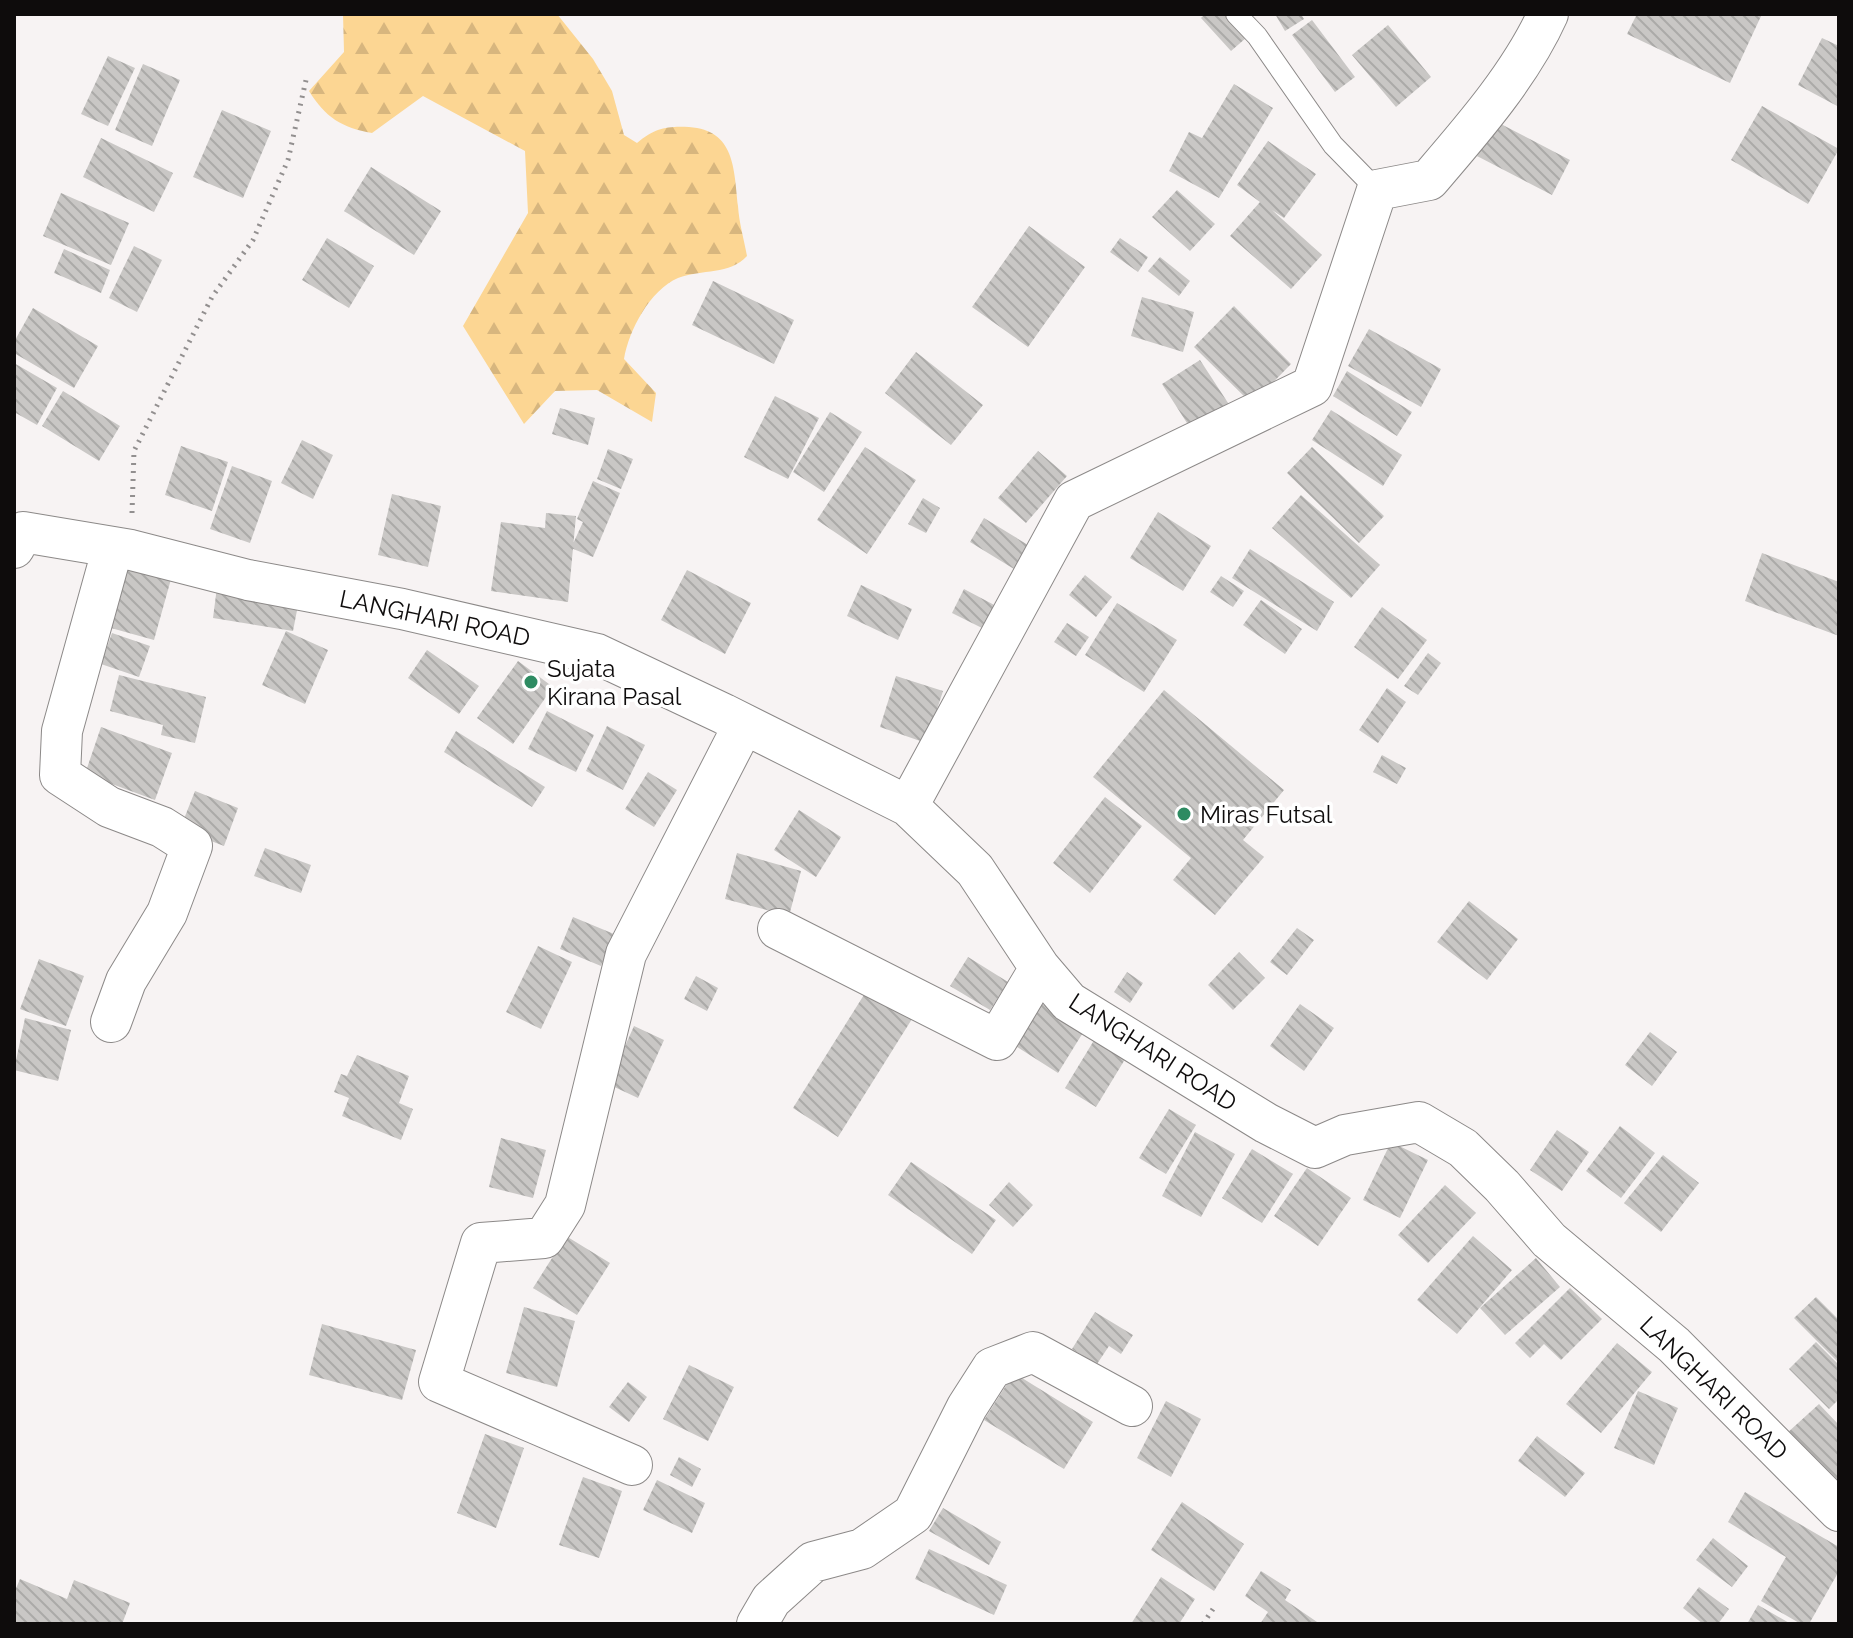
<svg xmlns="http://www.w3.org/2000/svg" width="1853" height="1638" font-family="Raleway,sans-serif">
	<defs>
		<pattern id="forest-firs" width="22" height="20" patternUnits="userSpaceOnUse" patternTransform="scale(2)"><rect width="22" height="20" fill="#fcd693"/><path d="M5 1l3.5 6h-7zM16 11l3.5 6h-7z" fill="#d7b67e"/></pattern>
		<pattern id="building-back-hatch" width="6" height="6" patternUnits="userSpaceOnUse" patternTransform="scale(2)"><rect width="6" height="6" fill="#c9c7c5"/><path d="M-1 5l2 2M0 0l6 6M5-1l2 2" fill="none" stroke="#abaaa8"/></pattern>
	</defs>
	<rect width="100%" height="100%" fill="#f7f3f3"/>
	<!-- forest -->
	<path fill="url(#forest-firs)" d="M343 14H557L593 59 612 91 624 135 637 143C655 128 666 126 689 127 735 130 734 169 738 206 739 223 744 239 747 256 730 275 702 269 678 278 650 290 629 330 624 359L656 393 652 422 597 390 555 391 524 424 463 326 528 213 525 151 423 96 372 133C342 128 325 117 309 91L344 52Z"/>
	<!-- building -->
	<path fill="url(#building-back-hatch)" d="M1205 14H1239L1254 31 1231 51 1201 18Z
		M1275 14H1301L1304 19 1285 31Z
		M1637 14H1762L1730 83 1627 34Z
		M1312 20 1355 77 1335 92 1292 35Z
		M1388 25 1431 77 1396 107 1352 55Z
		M1822 38 1839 46V107L1798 85Z
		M108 56 135 68 108 126 81 114Z
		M143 64 180 80 152 146 115 130Z
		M1234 84 1273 108 1219 198 1169 171 1189 132 1202 138Z
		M1762 106 1839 149 1808 204 1731 160Z
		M222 110 271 131 243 198 193 177Z
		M1495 121 1570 160 1552 195 1477 156Z
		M101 138 173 173 154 212 83 177Z
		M1268 141 1316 174 1284 218 1272 210 1322 255 1291 289 1230 236 1260 202 1237 185Z
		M371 167 441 211 414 255 344 211Z
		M1177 190 1215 224 1190 251 1152 217Z
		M61 193 129 223 111 265 43 236Z
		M1029 226 1085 267 1028 347 972 307Z
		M327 238 374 266 349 308 302 280Z
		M1120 238 1148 257 1138 272 1110 252Z
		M134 246 162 260 137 312 109 298Z
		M64 249 110 270 101 293 54 273Z
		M1160 257 1190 281 1179 296 1148 271Z
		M713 281 794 320 774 364 692 325Z
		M1142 297 1194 312 1183 352 1131 336Z
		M1234 306 1291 364 1252 404 1194 347Z
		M33 308 98 346 74 388 14 353V342Z
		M1369 329 1441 369 1421 407 1348 366Z
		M916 352 983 405 951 445 885 393Z
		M1200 360 1232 409 1194 434 1162 384Z
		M14 363 57 388 37 425 14 412Z
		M1347 371 1412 412 1397 436 1333 396Z
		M63 391 120 426 99 461 42 426Z
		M775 396 819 418 788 479 744 457Z
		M560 408 595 418 588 445 552 434Z
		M1331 410 1402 455 1383 486 1312 440Z
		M830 412 862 432 824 492 793 472Z
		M302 440 333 455 313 499 281 483Z
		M181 446 228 462 212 511 165 495Z
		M865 447 916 480 867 554 817 520Z
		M1312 447 1384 516 1359 543 1287 473Z
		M608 449 633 459 621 489 597 479Z
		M1038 451 1067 476 1026 523 998 498Z
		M232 466 272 481 250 543 210 529Z
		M593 481 620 493 593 557 571 548 583 522 577 519Z
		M392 494 441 506 428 567 378 555Z
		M1301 495 1380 565 1351 598 1272 528Z
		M923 498 940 508 926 533 908 524Z
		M1158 512 1211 546 1183 591 1130 558Z
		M546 513 576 516 568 602 491 591 501 522 545 528Z
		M984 518 1028 545 1014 569 970 542Z
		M1250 549 1334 602 1317 631 1232 578Z
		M1762 553 1839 582V636L1745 601Z
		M129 560 173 572 154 640 111 628Z
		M687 570 751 603 725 654 661 620Z
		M1085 575 1112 597 1096 617 1069 595Z
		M1221 576 1244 591 1233 607 1210 592Z
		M861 585 912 609 898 640 847 616Z
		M217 587 299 600 293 631 213 618Z
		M964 589 998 607 986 630 952 613Z
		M1261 600 1302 629 1285 654 1243 625Z
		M1117 603 1177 640 1144 692 1085 655Z
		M1382 607 1427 640 1398 679 1354 647Z
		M1067 623 1089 637 1076 656 1054 642Z
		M286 631 328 650 305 704 262 685Z
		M112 633 150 646 139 677 101 664Z
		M427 650 479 686 459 714 408 678Z
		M1428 653 1441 663 1418 695 1404 686Z
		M518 661 553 687 513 744 477 718Z
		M119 675 206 697 195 743 161 735 163 725 110 711Z
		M896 676 943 691 926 743 880 727Z
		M1387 688 1406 702 1378 743 1359 730Z
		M1164 690 1284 790 1243 840 1264 857 1215 915 1173 880 1191 858 1093 777Z
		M547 711 594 735 576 772 528 749Z
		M607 726 645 745 623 790 586 771Z
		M101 727 172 753 155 800 85 774Z
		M456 731 545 787 532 807 444 752Z
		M1382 755 1406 768 1397 784 1373 772Z
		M648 772 677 790 654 827 625 809Z
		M195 791 238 808 224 846 180 829Z
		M1105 797 1142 826 1090 893 1053 863Z
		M799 810 841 837 816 877 774 850Z
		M265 848 311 865 301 893 254 876Z
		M737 853 801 871 789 916 725 899Z
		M1469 901 1518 939 1487 980 1437 942Z
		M573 917 614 934 601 966 560 949Z
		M1297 928 1314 940 1287 975 1270 962Z
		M538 946 572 962 541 1029 506 1012Z
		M1239 952 1265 978 1233 1010 1208 985Z
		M968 957 1008 982 990 1010 950 986Z
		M39 959 84 976 66 1026 20 1009Z
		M1127 972 1143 983 1130 1003 1114 992Z
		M696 976 718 988 707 1011 684 999Z
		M867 990 912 1019 838 1137 793 1108Z
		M1041 1003 1084 1031 1058 1073 1014 1045Z
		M1300 1004 1334 1028 1304 1071 1270 1046Z
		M25 1018 71 1030 58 1081 14 1070Z
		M634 1026 664 1040 638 1098 608 1084Z
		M1650 1032 1677 1052 1652 1086 1625 1065Z
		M1096 1037 1127 1056 1096 1107 1065 1088Z
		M357 1055 409 1076 399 1103 413 1109 401 1140 342 1116 349 1098 334 1092 341 1074 347 1076Z
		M1169 1109 1196 1125 1166 1174 1139 1158Z
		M1620 1126 1655 1153 1621 1198 1586 1171Z
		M1557 1130 1589 1152 1562 1191 1530 1170Z
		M1195 1132 1235 1154 1201 1217 1162 1196Z
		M501 1138 546 1150 533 1198 489 1187Z
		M1391 1142 1428 1160 1400 1218 1363 1200Z
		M1252 1149 1293 1174 1262 1223 1222 1198Z
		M1663 1155 1699 1183 1661 1232 1624 1203Z
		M911 1162 996 1220 972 1254 888 1195Z
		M1307 1168 1351 1198 1318 1246 1274 1216Z
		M1009 1182 1033 1205 1013 1227 989 1205Z
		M1445 1185 1476 1213 1428 1263 1398 1235Z
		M566 1236 610 1263 577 1315 533 1288Z
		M1473 1236 1512 1270 1457 1334 1417 1300Z
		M1536 1258 1560 1287 1505 1335 1480 1308Z
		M1570 1288 1602 1319 1561 1360 1544 1344 1530 1358 1515 1343Z
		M1816 1297 1839 1320V1363L1794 1318Z
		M524 1307 575 1321 557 1387 506 1373Z
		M1095 1312 1133 1335 1121 1354 1109 1346 1097 1364 1072 1349Z
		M322 1324 416 1350 402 1400 309 1375Z
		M1816 1342 1839 1365V1399L1829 1409 1789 1369Z
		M1617 1343 1652 1372 1601 1433 1566 1404Z
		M689 1365 734 1387 708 1441 663 1419Z
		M1014 1373 1093 1422 1064 1469 984 1420Z
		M628 1382 647 1397 629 1422 609 1407Z
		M1638 1391 1678 1408 1654 1465 1614 1448Z
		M1166 1401 1201 1419 1171 1477 1137 1458Z
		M1819 1404 1839 1425V1487L1786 1434Z
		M485 1434 524 1448 496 1528 457 1513Z
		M1537 1436 1585 1473 1565 1497 1518 1461Z
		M679 1457 701 1469 692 1487 670 1475Z
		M583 1477 622 1491 599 1558 559 1545Z
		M657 1480 705 1503 692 1533 643 1510Z
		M1745 1492 1839 1547V1571L1809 1624H1801L1761 1601 1786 1557 1728 1522Z
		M1182 1502 1244 1544 1214 1591 1151 1550Z
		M943 1508 1001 1542 989 1565 929 1531Z
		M1713 1538 1748 1566 1732 1587 1696 1560Z
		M929 1549 1007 1585 994 1615 915 1579Z
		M1261 1571 1291 1590 1285 1600 1320 1624H1260L1268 1612 1245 1596Z
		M1161 1577 1195 1599 1179 1624H1131Z
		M20 1579 67 1599 74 1580 130 1603 122 1624H14V1593Z
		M1699 1587 1729 1609 1718 1624H1703L1683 1608Z
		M1758 1605 1791 1624H1747Z"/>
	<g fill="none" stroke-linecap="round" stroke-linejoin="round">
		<!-- lane casing -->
		<g stroke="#8c8988" stroke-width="22">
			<path id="lane" d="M1236 14 1257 36 1333 145 1377 190"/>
		</g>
		<!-- street casing -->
		<g stroke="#8c8988" stroke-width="42">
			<path id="street" d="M14 548 23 532 131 550 248 580 402 609 597 654 724 714 908 806 975 870 1040 968 1069 1002 1266 1123 1315 1148 1345 1135 1419 1122 1463 1148 1502 1186 1549 1240 1674 1345 1839 1511
				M908 806 1074 501 1312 386 1377 190 1429 180C1472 130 1521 74 1548 14
				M778 929 997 1040 1040 968
				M111 1022 126 981 167 913 192 846 162 827 109 807 60 775 62 731 113 547
				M632 1465 439 1382 481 1243 544 1238 565 1205 626 954 744 724
				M757 1624 771 1600 813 1562 862 1549 913 1514 967 1407 992 1368 1033 1352 1132 1406"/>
		</g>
		<!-- path -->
		<path stroke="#928f8f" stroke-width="5" stroke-dasharray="2 6" stroke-linecap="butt" d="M132 513 134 451 212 297 253 240 288 160 306 80
			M1203 1624 1213 1609"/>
		<!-- lane -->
		<use href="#lane" stroke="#fff" stroke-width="20"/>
		<!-- street -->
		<use href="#street" stroke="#fff" stroke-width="40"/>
	</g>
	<!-- markers -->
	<g fill="#2e8b62" stroke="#fff" stroke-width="3">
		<circle cx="531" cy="682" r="8"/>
		<circle cx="1184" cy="814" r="8"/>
	</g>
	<g text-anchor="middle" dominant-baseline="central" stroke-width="7" stroke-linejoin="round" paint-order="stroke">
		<!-- street labels -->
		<g font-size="24" fill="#0e0c0c" stroke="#fff">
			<text transform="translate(435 618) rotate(12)">LANGHARI ROAD</text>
			<text transform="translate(1153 1052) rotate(33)">LANGHARI ROAD</text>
			<text transform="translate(1714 1388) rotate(44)">LANGHARI ROAD</text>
		</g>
		<!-- poi labels -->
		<g font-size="24" fill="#0e0c0c" stroke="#fff" text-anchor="start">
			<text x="547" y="668">Sujata<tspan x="547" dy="28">Kirana Pasal</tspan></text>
			<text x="1200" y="814">Miras Futsal</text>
		</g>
	</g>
	<!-- border -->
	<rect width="1853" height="1638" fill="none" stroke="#0e0c0c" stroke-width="32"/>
</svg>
